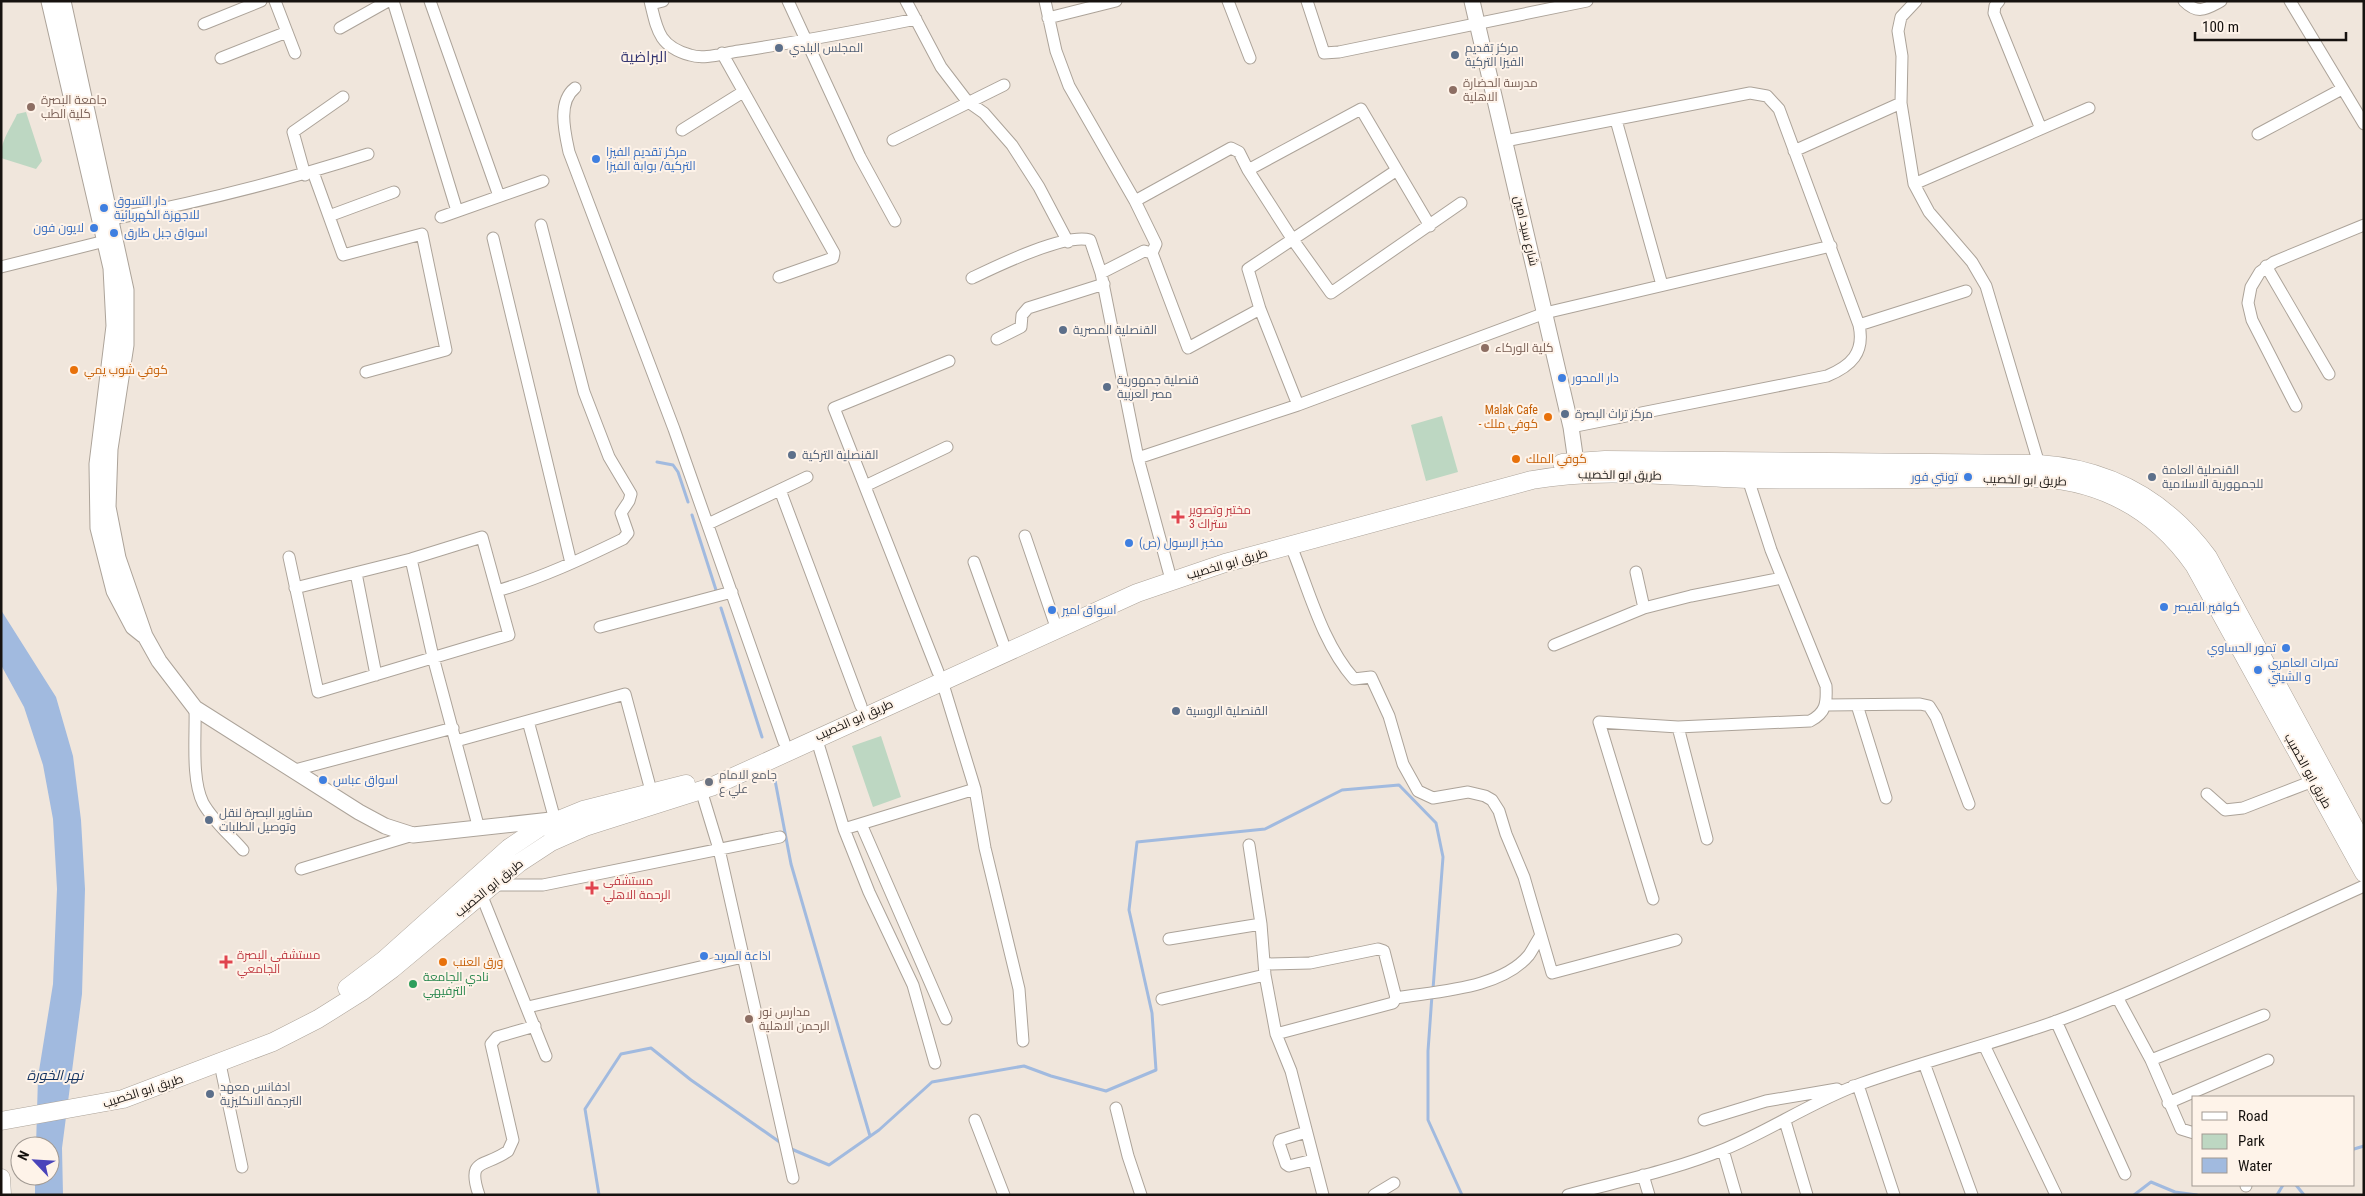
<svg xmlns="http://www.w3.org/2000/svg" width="2365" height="1196" font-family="'Roboto Condensed',Cairo,sans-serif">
	<rect width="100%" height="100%" fill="#f0e6dc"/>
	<!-- green -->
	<path fill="#bdd7c2" d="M26 112 42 161 36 169 1 158C1 139 10 130 17 114Z
		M1442 416 1458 472 1426 481 1411 425Z
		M881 736 901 797 873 807 852 746Z"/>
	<!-- water -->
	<path fill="#a1badf" d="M1 610 56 697 73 756 81 820 85 889 82 994 62 1148 63 1195H35V1176H50V1146H36L38 1077 53 984 57 889 53 819 43 765 24 707 1 665Z"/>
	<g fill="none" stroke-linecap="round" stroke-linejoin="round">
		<!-- stream -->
		<path stroke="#a1badf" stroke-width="3" d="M657 462 673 465 678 472 688 502
			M692 515 716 590
			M721 608 762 737
			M774 775 791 864 870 1136
			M1432 995 1428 1051V1120L1462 1195
			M789 1148 829 1165 879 1130 932 1082 1024 1066 1051 1076 1106 1091 1156 1070 1152 1013 1129 910 1137 842 1265 829 1342 790 1399 785 1436 823 1443 857 1433 989
			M2354 1149 2364 1146
			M2296 1185 2304 1195
			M599 1195 585 1109 621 1054 651 1048 691 1080 781 1143
			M2134 1195 2151 1182 2175 1192 2197 1195
			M2277 1195 2283 1185"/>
		<!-- street casing -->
		<g stroke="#aca399" stroke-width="13">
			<path id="street" d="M275 1 295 53
				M393 1 457 211
				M430 1 499 196
				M650 1C657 29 658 46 690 55 704 60 724 53 739 51 798 42 857 31 916 19
				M788 1 860 157 895 221
				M906 1 941 67 967 101 984 113 1012 145 1039 187 1068 242
				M1045 1 1056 51 1069 86 1135 201 1156 244 1152 253 1188 348 1260 309
				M1228 1 1250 58
				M1307 1 1324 53 1339 52 1587 1
				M1916 1 1901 17 1898 31 1902 56 1901 103 1914 184 1929 212 1972 262 1986 286 2039 464
				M1999 1 1995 6 1994 13 2041 129
				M2184 1C2198 15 2206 9 2221 1
				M2290 1 2364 124
				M651 4 663 1
				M1048 18 1116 1
				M204 24 261 1
				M340 28 388 1
				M722 53 834 253 833 258 779 277
				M221 58 287 32
				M575 88C557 102 565 133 569 152L674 429 784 742
				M1616 120 1662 285
				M682 130 743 92
				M2258 134 2342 89
				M893 140 1004 85
				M1505 141 1750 93 1767 96 1779 109 1859 325C1865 353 1851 366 1827 376L1571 427
				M1794 151 1901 103
				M1248 170 1361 109 1430 226
				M313 172 343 255 422 234 446 350 366 372
				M305 175 293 132 343 97
				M1914 184 2089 108
				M1135 201 1231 148 1239 152 1248 170 1293 240 1331 293 1461 203
				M329 216 394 192
				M441 217 543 181
				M112 219C199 202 284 181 368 154
				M493 238 571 563
				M2266 266 2329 374
				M1 267 105 241
				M1101 273 1144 251 1152 253
				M972 278C997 266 1064 233 1090 240L1101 273 1138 458 1169 572
				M1859 325 1966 291
				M997 339 1021 327 1022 315 1028 308 1104 284
				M1298 405 1260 309 1248 269 1397 170
				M2296 406 2252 320 2248 303 2251 287 2260 272 2274 262 2364 225
				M1138 458 1298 405 1545 313 1831 246
				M865 486 947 447
				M780 490 861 706
				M708 524 807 477
				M1025 536 1054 621
				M1291 546C1309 590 1322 643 1354 679L1371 677 1389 716 1403 764 1418 791 1433 798 1468 792 1485 796 1492 800 1499 811 1506 834 1524 877 1552 973 1676 940
				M289 557 318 692 509 635 482 537 411 559 295 588
				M411 559 433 657 479 829
				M974 562 1003 643
				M1636 572 1644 608
				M356 573 376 675
				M497 591C541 578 582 559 623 539L628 533 621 513 629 501 631 494 609 457 584 392 541 225
				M600 627 732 592
				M1554 645 1644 608 1691 596 1782 578
				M938 672 834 408 949 361
				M942 681 975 789 985 848 1019 989 1023 1041
				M1827 705 1920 704 1929 706 1936 717 1969 804
				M1857 705 1886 798
				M195 708C196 735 191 779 203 803 213 821 230 835 243 850
				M528 721 555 820
				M1678 727 1707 839
				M816 737 844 829 869 892 913 985 935 1063
				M456 741 625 694 653 798
				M295 770 453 728
				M701 790 719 849 793 1178
				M2207 794 2225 810 2243 808 2313 781
				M861 824 946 1019
				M844 829 975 789
				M1249 845 1261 924 1265 975 1276 1034 1291 1071 1323 1195
				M301 869 413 835
				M492 885H543L780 837
				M481 894 546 1056
				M1653 899 1599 722 1678 727 1810 721C1826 713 1827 703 1826 686L1771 550 1748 479
				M1169 939 1261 924
				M1265 964 1310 963 1378 949 1384 951 1396 998 1393 1003 1276 1034
				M2117 997 2151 1060 2181 1129 2194 1133
				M1396 998C1437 991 1501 989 1529 955 1533 949 1537 941 1541 935
				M1162 999 1265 975
				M528 1007 743 957
				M2056 1021 2125 1174
				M1984 1045 2056 1195
				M2151 1060 2264 1015
				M1924 1063 1972 1195
				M220 1064 242 1167
				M1853 1086 1858 1085 1894 1195
				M2168 1103 2268 1060
				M1116 1108 1128 1156 1141 1195
				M975 1120 1004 1195
				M1704 1120 1766 1101 1837 1089
				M1785 1121 1807 1195
				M1306 1132 1280 1140 1279 1143 1286 1164 1289 1166 1313 1160
				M1723 1150 1736 1195
				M1643 1175 1649 1195
				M2246 1185V1186
				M479 1195C466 1157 485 1168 508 1151L513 1140 491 1044 497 1037 535 1026
				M1374 1195 1394 1183
				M1568 1195C1620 1181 1675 1170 1725 1149 1771 1130 1813 1101 1860 1084 1925 1061 1992 1044 2057 1021 2161 982 2262 932 2364 886"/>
		</g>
		<!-- secondary casing -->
		<g stroke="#aca399" stroke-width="17">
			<path id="secondary" d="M49 1 111 268 114 326 97 464 98 528 114 591 133 627 143 635
				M63 1 126 290V345L110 449 108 507 118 558 145 636 159 661 195 708 359 812 385 826 413 835 551 820
				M1472 1 1571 427 1576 462"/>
		</g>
		<!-- primary casing -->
		<g stroke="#aca399" stroke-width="19">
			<path id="primary" d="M1562 463 1605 460 2039 464C2110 469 2166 500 2208 557L2364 845
				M347 988 384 960 509 848 539 828 583 810 686 784
				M1 1121 123 1099 273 1042 318 1019 361 992 392 969 519 863 551 842 585 827 711 787 1137 593 1225 563 1532 480C1603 467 1675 477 1747 479 1844 481 1942 478 2039 478 2104 482 2156 511 2194 565L2364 873
				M1 1178 2 1195"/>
		</g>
		<!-- street -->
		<use href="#street" stroke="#fff" stroke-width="11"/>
		<!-- secondary -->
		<use href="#secondary" stroke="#fff" stroke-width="15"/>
		<!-- primary -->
		<use href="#primary" stroke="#fff" stroke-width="18"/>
	</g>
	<!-- markers -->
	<g fill="#5c6f8a" stroke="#fef3e9" stroke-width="2">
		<circle cx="779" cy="48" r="5"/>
		<circle cx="1455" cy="55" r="5"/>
		<circle cx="1063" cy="330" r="5"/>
		<circle cx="1107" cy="387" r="5"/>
		<circle cx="1565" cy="414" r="5"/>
		<circle cx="792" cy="455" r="5"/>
		<circle cx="2152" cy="477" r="5"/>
		<circle cx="1176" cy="711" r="5"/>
		<circle cx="209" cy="820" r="5"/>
		<circle cx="210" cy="1094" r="5"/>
	</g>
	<g fill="#8d6e63" stroke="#fef3e9" stroke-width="2">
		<circle cx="1453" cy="90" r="5"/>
		<circle cx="31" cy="107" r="5"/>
		<circle cx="1485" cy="348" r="5"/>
		<circle cx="749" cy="1019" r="5"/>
	</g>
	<g fill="#3f7fe0" stroke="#fef3e9" stroke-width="2">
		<circle cx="596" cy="159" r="5"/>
		<circle cx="104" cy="208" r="5"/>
		<circle cx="94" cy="228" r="5"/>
		<circle cx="114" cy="233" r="5"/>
		<circle cx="1562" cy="378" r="5"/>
		<circle cx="1968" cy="477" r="5"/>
		<circle cx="1129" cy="543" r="5"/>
		<circle cx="2164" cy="607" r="5"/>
		<circle cx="1052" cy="610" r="5"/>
		<circle cx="2286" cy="648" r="5"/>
		<circle cx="2258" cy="670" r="5"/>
		<circle cx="323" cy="780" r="5"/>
		<circle cx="704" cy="956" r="5"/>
	</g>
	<g fill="#e8710a" stroke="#fef3e9" stroke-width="2">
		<circle cx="74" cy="370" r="5"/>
		<circle cx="1548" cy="417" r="5"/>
		<circle cx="1516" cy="459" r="5"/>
		<circle cx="443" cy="962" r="5"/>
	</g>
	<g fill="#e0444e" stroke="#fef3e9" stroke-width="2">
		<path d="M1175.5 509.5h5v5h5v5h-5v5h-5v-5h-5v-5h5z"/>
		<path d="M589.5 880.5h5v5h5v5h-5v5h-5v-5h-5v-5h5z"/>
		<path d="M223.5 954.5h5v5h5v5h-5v5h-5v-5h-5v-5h5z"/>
	</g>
	<circle fill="#6b7280" stroke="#fef3e9" stroke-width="2" cx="709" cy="782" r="5"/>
	<circle fill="#2e9e5b" stroke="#fef3e9" stroke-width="2" cx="413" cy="984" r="5"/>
	<g text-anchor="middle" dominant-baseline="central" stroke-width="4" stroke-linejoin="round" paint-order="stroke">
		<!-- service labels -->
		<g font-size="12" fill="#4e5e75" stroke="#fef3e9" text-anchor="start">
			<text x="789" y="48">المجلس البلدي</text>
			<text x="1465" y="48">مركز تقديم<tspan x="1465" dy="14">الفيزا التركية</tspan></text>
			<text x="1073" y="330">القنصلية المصرية</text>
			<text x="1117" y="380">قنصلية جمهورية<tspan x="1117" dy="14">مصر العربية</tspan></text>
			<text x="1575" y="414">مركز تراث البصرة</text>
			<text x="802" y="455">القنصلية التركية</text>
			<text x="2162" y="470">القنصلية العامة<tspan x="2162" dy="14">للجمهورية الاسلامية</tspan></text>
			<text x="1186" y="711">القنصلية الروسية</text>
			<text x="219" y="813">مشاوير البصرة لنقل<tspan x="219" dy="14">وتوصيل الطلبات</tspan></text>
			<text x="220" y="1087">ادفانس معهد<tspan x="220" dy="14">الترجمة الانكليزية</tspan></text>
		</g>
		<!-- education labels -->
		<g font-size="12" fill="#785e54" stroke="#fef3e9" text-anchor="start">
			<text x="1463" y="83">مدرسة الحضارة<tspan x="1463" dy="14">الاهلية</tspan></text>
			<text x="41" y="100">جامعة البصرة<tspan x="41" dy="14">كلية الطب</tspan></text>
			<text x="1495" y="348">كلية الوركاء</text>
			<text x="759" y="1012">مدارس نور<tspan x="759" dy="14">الرحمن الاهلية</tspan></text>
		</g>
		<!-- shop labels -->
		<g font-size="12" fill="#366cbe" stroke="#fef3e9" text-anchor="start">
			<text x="606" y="152">مركز تقديم الفيزا<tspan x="606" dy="14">التركية/ بوابة الفيزا</tspan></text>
			<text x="114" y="201">دار التسوق<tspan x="114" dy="14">للاجهزة الكهربائية</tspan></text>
			<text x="84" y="228" text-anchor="end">لايون فون</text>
			<text x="124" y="233">اسواق جبل طارق</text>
			<text x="1572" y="378">دار المحور</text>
			<text x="1958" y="477" text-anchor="end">تونتي فور</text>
			<text x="1139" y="543">مخبز الرسول (ص)</text>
			<text x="2174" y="607">كوافير القيصر</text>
			<text x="1062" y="610">اسواق امير</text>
			<text x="2276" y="648" text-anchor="end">تمور الحساوي</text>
			<text x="2268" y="663">تمرات العامري<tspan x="2268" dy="14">و الشيتي</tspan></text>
			<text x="333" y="780">اسواق عباس</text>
			<text x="714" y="956">اذاعة المربد</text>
		</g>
		<!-- street labels -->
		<g font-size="12" fill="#16120f" stroke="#fef3e9">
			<text transform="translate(1526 231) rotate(77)">شارع سيد امين</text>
			<text transform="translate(1620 475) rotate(1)">طريق ابو الخصيب</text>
			<text transform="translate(2025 480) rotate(2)">طريق ابو الخصيب</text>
			<text transform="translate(1227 564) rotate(-16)">طريق ابو الخصيب</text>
			<text transform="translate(854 720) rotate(-24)">طريق ابو الخصيب</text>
			<text transform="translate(2308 771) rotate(61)">طريق ابو الخصيب</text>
			<text transform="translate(489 888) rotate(-39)">طريق ابو الخصيب</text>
			<text transform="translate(143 1091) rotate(-18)">طريق ابو الخصيب</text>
		</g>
		<!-- food labels -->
		<g font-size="12" fill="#c56008" stroke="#fef3e9" text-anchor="start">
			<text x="84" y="370">كوفي شوب يمي</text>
			<text x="1538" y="410" text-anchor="end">Malak Cafe<tspan x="1538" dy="14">- كوفي ملك</tspan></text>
			<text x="1526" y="459">كوفي الملك</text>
			<text x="453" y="962">ورق العنب</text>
		</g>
		<!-- health labels -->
		<g font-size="12" fill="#be3a42" stroke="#fef3e9" text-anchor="start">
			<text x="1189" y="510">مختبر وتصوير<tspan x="1189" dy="14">ستراك 3</tspan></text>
			<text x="603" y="881">مستشفى<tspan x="603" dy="14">الرحمة الاهلي</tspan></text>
			<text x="237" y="955">مستشفى البصرة<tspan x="237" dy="14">الجامعي</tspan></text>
		</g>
		<!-- worship labels -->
		<g font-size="12" fill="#5b616d" stroke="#fef3e9" text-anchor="start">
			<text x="719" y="775">جامع الامام<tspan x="719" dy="14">علي ع</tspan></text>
		</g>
		<!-- leisure labels -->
		<g font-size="12" fill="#27864d" stroke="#fef3e9" text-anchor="start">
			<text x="423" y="977">نادي الجامعة<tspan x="423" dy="14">الترفيهي</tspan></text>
		</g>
		<!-- water labels -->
		<g font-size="14" font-style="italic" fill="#11315f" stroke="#fef3e9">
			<text x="55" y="1075">نهر الخورة</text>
		</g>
		<!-- quarter labels -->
		<g font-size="15" fill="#353672" stroke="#fef3e9">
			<text x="644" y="57">البراضية</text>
		</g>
	</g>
	<!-- border -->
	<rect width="2365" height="1196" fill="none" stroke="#16120f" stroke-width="5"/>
	<!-- legend -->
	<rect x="2192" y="1096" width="162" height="90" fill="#fef3e9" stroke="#a19992"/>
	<rect x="2202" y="1112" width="25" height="8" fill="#ffffff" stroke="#a19992"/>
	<text x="2238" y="1121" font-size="15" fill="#16120f">Road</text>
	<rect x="2202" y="1134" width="25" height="15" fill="#bdd7c2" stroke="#a19992"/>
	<text x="2238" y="1146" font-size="15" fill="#16120f">Park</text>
	<rect x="2202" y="1158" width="25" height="15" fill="#a1badf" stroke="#a19992"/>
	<text x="2238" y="1171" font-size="15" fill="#16120f">Water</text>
	<!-- north arrow -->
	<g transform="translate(35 1161) rotate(295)"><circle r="24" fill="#fef3e9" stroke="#a19992"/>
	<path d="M0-4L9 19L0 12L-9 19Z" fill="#4a44ba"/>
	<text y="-8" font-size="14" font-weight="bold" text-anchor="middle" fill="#16120f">N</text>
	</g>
	<!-- scale -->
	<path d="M2195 32v8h151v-8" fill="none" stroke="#16120f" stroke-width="2.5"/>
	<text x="2202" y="32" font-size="15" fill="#16120f" stroke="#fef3e9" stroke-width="4" paint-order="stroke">100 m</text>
</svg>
